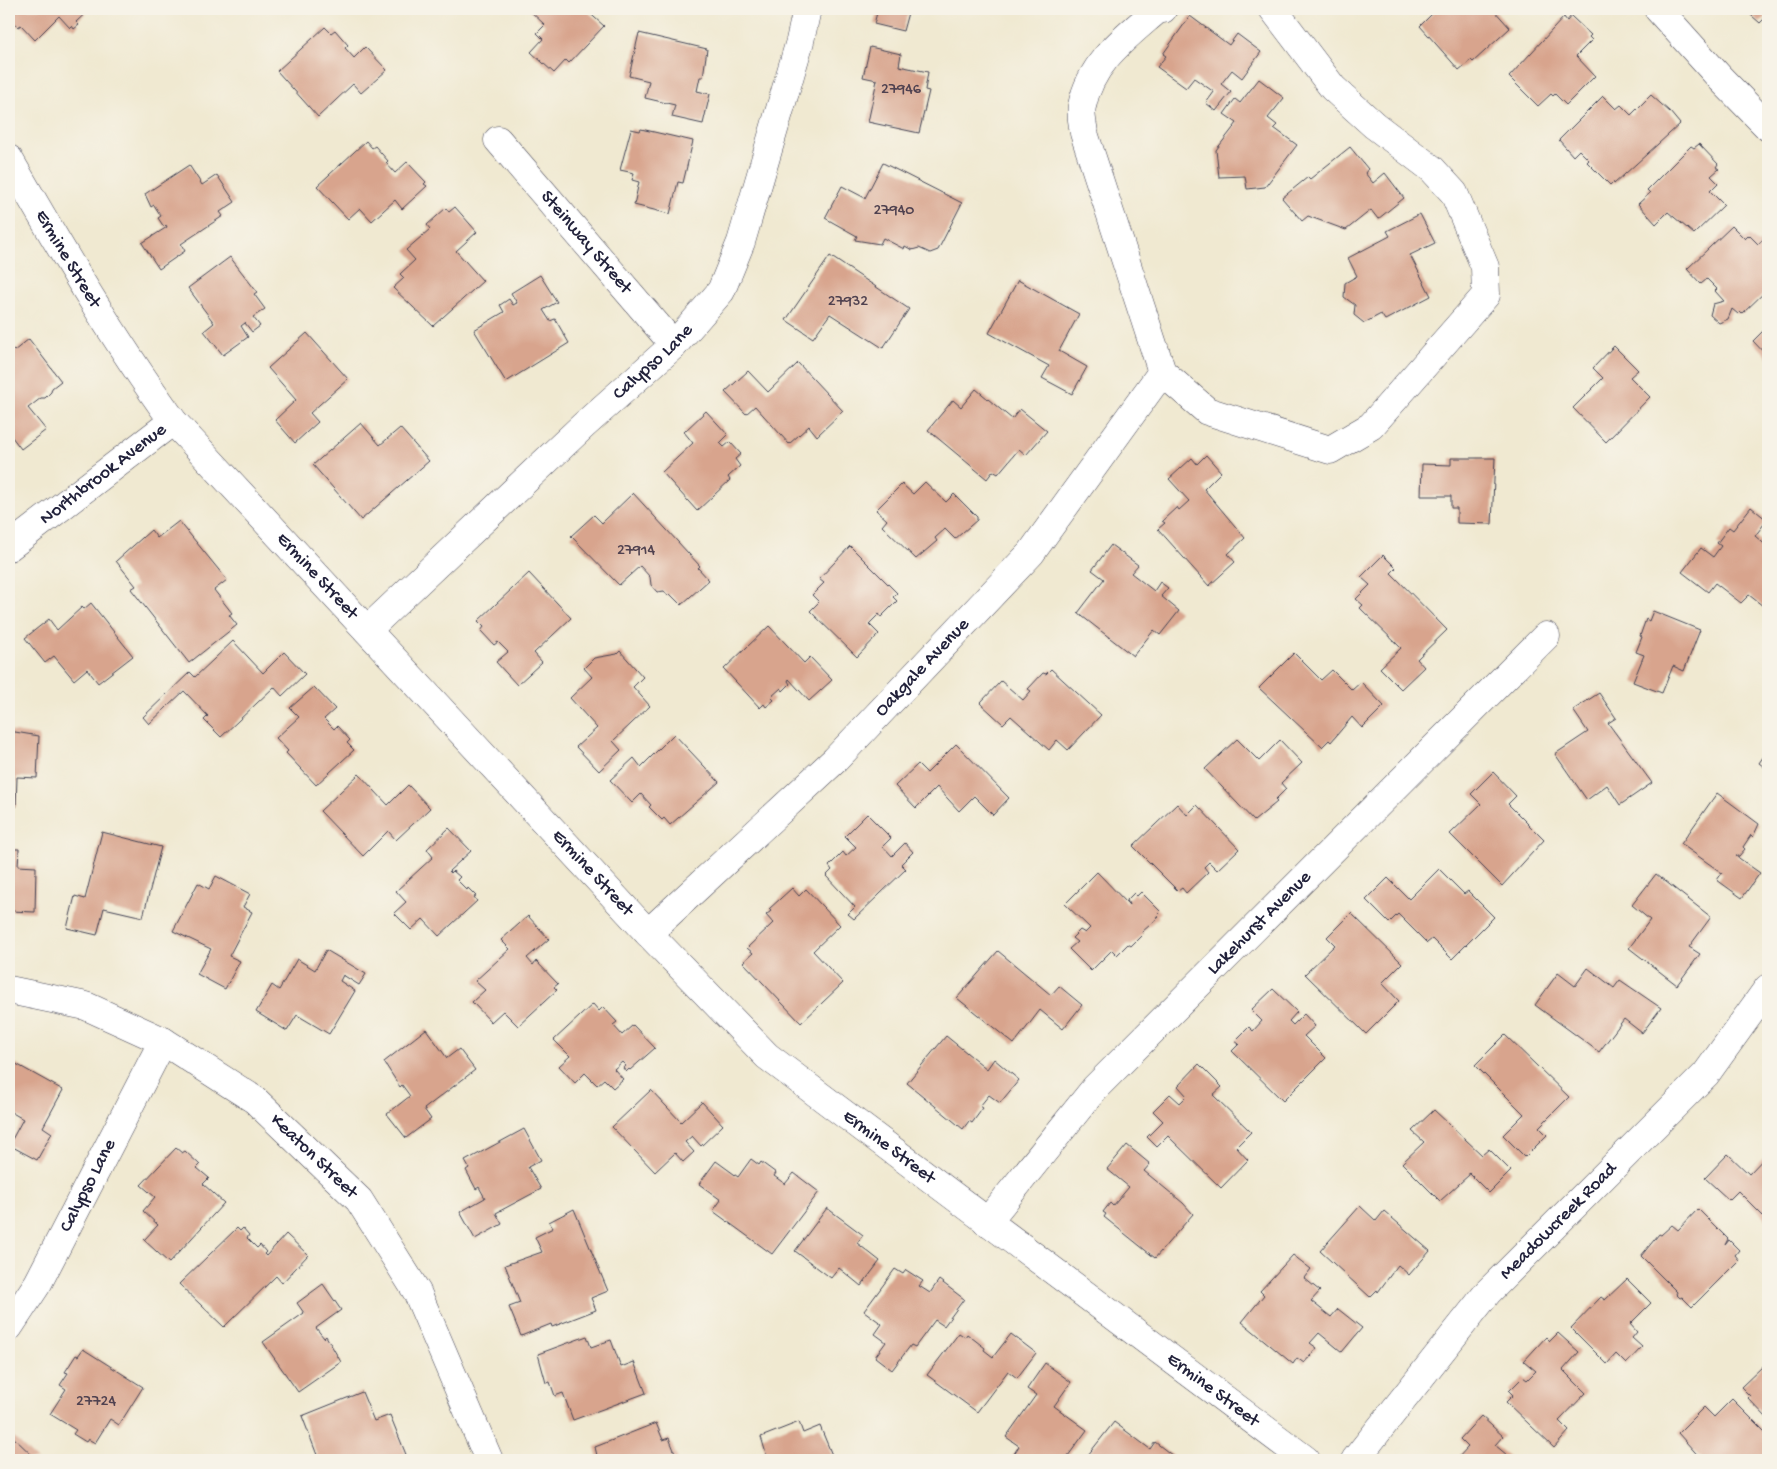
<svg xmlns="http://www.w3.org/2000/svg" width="1777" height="1469" font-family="'Gochi Hand',sans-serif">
	<rect width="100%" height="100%" fill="#f7f3e8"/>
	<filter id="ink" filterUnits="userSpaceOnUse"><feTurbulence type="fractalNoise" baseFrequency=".02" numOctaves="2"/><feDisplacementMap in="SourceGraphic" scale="10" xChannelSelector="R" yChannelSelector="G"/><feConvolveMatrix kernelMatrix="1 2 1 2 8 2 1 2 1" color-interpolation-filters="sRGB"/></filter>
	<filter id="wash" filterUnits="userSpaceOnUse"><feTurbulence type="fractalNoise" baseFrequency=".0096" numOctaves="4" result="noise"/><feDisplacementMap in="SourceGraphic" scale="20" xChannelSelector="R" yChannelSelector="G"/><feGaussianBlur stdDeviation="1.12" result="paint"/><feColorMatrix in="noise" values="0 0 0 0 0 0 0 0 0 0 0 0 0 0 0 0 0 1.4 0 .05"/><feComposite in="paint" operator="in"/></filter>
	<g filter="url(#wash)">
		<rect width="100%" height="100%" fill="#f0e9d1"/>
		<g id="blocks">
			<!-- building -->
			<path fill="#d8a48d" d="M9 9H90L76 22 79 25 74 29 72 26 70 28 59 16 35 40 21 25 18 27 9 17Z
				M528 9H585L604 26 569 63 566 60 554 73 531 52 543 39 537 33 545 25Z
				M878 9H909L903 31 874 24Z
				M1437 9H1493L1510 28 1473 62 1471 60 1459 70 1420 26Z
				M1744 9H1768V15L1760 23Z
				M1190 16 1229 45 1237 34 1261 52 1242 78 1232 70 1221 84 1231 92 1216 111 1206 103 1214 92 1194 78 1186 88 1157 67 1166 56 1163 54Z
				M1571 16 1591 35 1589 37 1592 40 1576 56 1595 76 1566 105 1555 94 1553 96 1551 94 1538 106 1509 77 1564 17 1567 21Z
				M325 27 331 33 335 30 348 45 345 48 354 58 365 47 387 70 361 93 353 84 318 117 277 71Z
				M639 33 707 49 703 77H700L697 91 710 94 703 124 672 117 675 105 645 98 649 81 629 76Z
				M870 47 901 54 899 66 928 72 925 90 929 91 919 133 868 122 877 80 863 77Z
				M1259 79 1284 98 1268 118 1277 125 1274 128 1297 145 1265 187 1247 189 1245 176 1219 177 1216 150 1237 123 1224 114 1235 99 1240 103Z
				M1651 95 1670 112 1680 124 1614 184 1613 182 1610 185 1587 162 1589 160 1579 150 1573 156 1559 140 1603 96 1616 109 1621 105 1631 115Z
				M631 129 640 131 641 129 693 141 683 183 678 182 670 214 634 205 639 182 632 180 634 173 620 170Z
				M366 141 372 148 375 146 388 161 386 163 395 173 407 162 426 182 424 184 427 186 402 209 395 200 372 221 360 208 348 219 317 186Z
				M1699 144 1718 164 1716 167 1719 169 1711 176 1718 183 1710 191 1724 205 1694 234 1668 212 1656 224 1638 204 1650 193 1647 190 1691 146 1694 148Z
				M1350 147 1368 169 1365 173 1373 183 1385 173 1404 198 1378 219 1371 210 1346 230 1308 216 1302 221 1282 198 1308 177 1310 179Z
				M883 163 962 203 938 250 930 253 919 248 912 250 905 246 904 249 883 238 880 244 855 240 857 236 825 218 842 186 865 198Z
				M189 165 202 185 217 175 235 202 220 212 223 216 181 244 185 251 159 269 142 243 167 227 166 225 164 227 158 218 161 216 154 205 151 207 145 194Z
				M455 207 477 232 456 251 483 281 433 326 393 288 404 278 400 274 415 260 406 250 430 229 427 225 446 208 449 212Z
				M1420 214 1435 243 1410 255 1431 296 1385 320 1381 314 1364 323 1354 315 1355 305 1344 297 1345 283 1357 276 1348 258 1390 236 1387 231Z
				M1732 226 1745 239 1749 235 1758 244 1768 235V289L1742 314 1740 312 1738 314 1732 309 1728 319 1719 323 1710 315 1713 304 1724 301 1715 291 1717 289 1707 279 1701 284 1687 269Z
				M830 256 909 309 883 348 830 314 813 338 786 320Z
				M230 257 257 292 254 294 265 309 253 317 260 326 252 332 245 323 241 326 248 337 223 355 204 331 214 323 188 288Z
				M540 275 557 302 543 310 550 321 555 319 569 343 506 382 474 330 504 312 500 305 509 299 513 305 517 303 511 293Z
				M1018 280 1079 314 1059 351 1087 367 1072 394 1042 378 1049 366 989 333Z
				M1768 326V357L1753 341Z
				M307 333 348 379 310 413 318 422 295 443 275 420 296 400 268 368Z
				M29 339 61 381 52 388 51 392 45 398H41L28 408 46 430 21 449 9 433V419L11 418 9 415V345L14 351Z
				M1614 346 1638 370 1630 377 1650 397 1606 442 1573 408 1603 378 1593 368Z
				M798 363 843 411 817 436 809 426 789 444 755 406 746 414 725 392 748 371 768 392Z
				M976 389 1012 419 1020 409 1047 431 1026 455 1019 449 998 474 993 471 987 479 928 430 953 400 961 407Z
				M706 411 728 435 720 443 724 447 730 442 741 454 735 459 740 466 728 477 730 480 697 511 662 472 693 443 684 432Z
				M361 423 380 445 400 428 429 461 361 520 313 465Z
				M1206 455 1221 472 1204 489 1245 538 1228 554 1235 562 1209 586 1158 529 1165 523 1162 521 1177 507 1179 510 1189 501 1169 479 1192 458 1197 464Z
				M1451 458H1495L1492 524 1457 523V508H1451V496H1421L1422 464 1451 465Z
				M925 482 946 502 954 494 977 517V520L955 539 945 529 935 538 937 541 916 559 882 526 887 520 876 510 902 484 913 494Z
				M633 493 700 566 698 568 709 580 681 605 670 594 668 596 664 591 657 592 651 585 650 577 640 566 619 585 571 536 594 515 602 523Z
				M1751 507 1767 520 1755 536 1768 547V610L1749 595 1741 603 1715 583 1708 592 1682 572 1701 548 1713 557 1721 546 1717 543 1729 527 1733 530Z
				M179 521 227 580 214 590 232 613 229 615 237 625 189 663 131 589 136 586 116 561 151 530 157 538Z
				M1111 545 1138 565 1131 573 1154 591 1160 582 1168 588 1161 596 1179 611 1160 635 1154 630 1133 656 1078 613 1104 579 1092 570Z
				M850 546 897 593 893 597 897 601 881 617 879 614 869 624 879 634 857 657 810 611 819 602 812 595 824 583 819 579Z
				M1383 555 1396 568 1391 573 1447 630 1417 659 1424 667 1401 689 1380 668 1401 648 1360 608 1363 605 1356 599 1370 585 1361 577Z
				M529 573 571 618 534 653 542 662 517 685 496 662 508 652 498 642 494 645 481 631 484 627 478 621Z
				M91 603 133 656 98 683 87 669 74 680 54 656 45 663 25 638 49 619 57 630 82 607 84 609Z
				M1653 611 1700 630 1684 671 1673 666 1662 693 1633 682 1644 655 1636 652 1642 637 1640 636 1646 619 1649 621Z
				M769 626 804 663 810 657 832 680 809 701 789 679 788 681 790 684 783 691 781 688 771 697 774 700 766 707 764 704 760 708 724 669Z
				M233 641 263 673 284 652 305 674 282 696 274 687 221 737 204 720 208 716 184 691 149 724 143 717 190 672 195 677Z
				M620 651 643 677 633 687 650 706 613 741 621 750 599 771 576 747 597 728 570 698 592 677 584 668 594 658 617 654Z
				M1294 653 1321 680 1332 670 1352 690 1361 682 1384 706 1362 728 1352 717 1331 742 1329 740 1322 747 1259 688Z
				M1051 669 1101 715 1068 750 1057 740 1049 750 1011 716 1003 724 980 703 1001 681 1023 700 1031 691 1028 689 1043 673 1046 674Z
				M314 687 335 709 324 719 334 729 337 726 350 740 347 743 354 750 316 785 286 753 288 751 276 738 299 717 290 708Z
				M1599 693 1616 718 1608 723 1652 783 1620 805 1607 785 1587 800 1555 754 1588 732 1573 710Z
				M9 731 39 736 37 778 17 777 16 807H9Z
				M674 734 719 782 670 825 664 818 662 820 649 807 651 805 641 794 632 803 610 780 634 758 641 767Z
				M1237 739 1259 761 1280 740 1302 763 1281 783 1286 789 1275 800 1277 802 1254 821 1205 769Z
				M956 744 1009 798 993 815 974 796 959 811 937 787 916 808 895 786 918 764 927 773Z
				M1768 750V770L1759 763Z
				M1493 772 1516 796 1508 804 1544 840 1502 886 1450 834 1481 804 1471 794Z
				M359 774 388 805 408 785 430 808 396 840 388 831 363 856 320 811Z
				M1717 793 1759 824 1753 837 1751 835 1743 847 1745 849 1739 856H1736L1760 873 1742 898 1717 880 1722 873 1681 844Z
				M1177 804 1187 815 1197 805 1239 849 1217 870 1209 862 1204 867 1208 872 1186 893 1182 888 1178 891 1133 846Z
				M867 814 891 838 883 846 892 856 905 843 913 852 901 864 906 869 854 919 848 914 855 907 826 876 832 870 829 866 843 852 846 856 856 847 845 836Z
				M449 828 471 851 449 871 451 873 453 871 460 877 457 880 467 890 468 888 476 896 474 897 477 901 439 936 423 919 411 930 394 913 406 902 396 891 433 857 427 849Z
				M102 832 161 847 143 917 104 908 97 935 67 928 75 896 85 899Z
				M9 849H19L18 866 36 867 35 912 9 911Z
				M1439 869 1464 894 1468 891 1494 917 1452 959 1432 939 1427 943 1398 914 1389 923 1366 900 1388 878 1409 899Z
				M1097 872 1129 905 1127 900 1134 893 1137 896 1141 892 1161 912 1157 916 1159 917 1142 932 1143 934 1131 946 1128 944 1117 955 1112 950 1091 971 1069 949 1077 942 1072 938 1080 930 1085 933 1090 928 1065 904Z
				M1656 874 1711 917 1689 947 1700 954 1677 985 1629 948 1650 920 1632 905Z
				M216 876 250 894 243 907 252 912 229 956 240 961 225 989 197 974 211 949 173 931 198 883 209 889Z
				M792 888 799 896 806 889 840 925 813 951 843 983 801 1023 743 962 753 953 747 948 773 923 766 915 771 911 769 909Z
				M1351 913 1402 963 1382 983 1399 1001 1366 1034 1305 974 1335 945 1327 937Z
				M528 916 549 939 527 958 533 965 536 961 558 984 554 987 557 990 518 1026 503 1011 491 1022 472 1002 485 990 475 981 510 949 501 940Z
				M326 950 366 974 359 985 343 975 340 981 355 991 329 1034 297 1015 287 1031 256 1012 272 985 279 990 297 959 315 970Z
				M998 951 1051 995 1059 986 1082 1005 1063 1029 1040 1010 1014 1044 957 998Z
				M1588 968 1614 988 1620 980 1661 1008 1642 1033 1624 1019 1599 1052 1535 1005 1558 973 1575 986Z
				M1273 989 1297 1012 1289 1021 1293 1025 1304 1014 1315 1026 1304 1036 1326 1058 1283 1101 1232 1051 1239 1044 1235 1041 1249 1027 1253 1031 1262 1021 1251 1010Z
				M593 1004 599 1011 603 1007 617 1022 613 1025 622 1035 633 1025 655 1048 630 1070 629 1069 626 1072 623 1068 626 1066 622 1062 614 1069 623 1079 613 1088 604 1079 597 1085 585 1073 575 1083 559 1066 570 1056 554 1040Z
				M426 1029 447 1058 459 1049 475 1070 424 1109 431 1119 406 1138 387 1114 410 1096 402 1085 400 1087 384 1062Z
				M1505 1035 1569 1097 1539 1127 1547 1135 1525 1157 1503 1135 1524 1114 1475 1065Z
				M946 1036 987 1069 994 1059 1019 1080 1000 1103 989 1095 980 1106 983 1108 972 1123 969 1121 963 1129 907 1083Z
				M9 1060 63 1090 43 1127 52 1133 37 1160 9 1145 23 1119 9 1111Z
				M1199 1064 1222 1087 1213 1095 1251 1132 1236 1147 1248 1160 1221 1188 1168 1136 1157 1147 1147 1137 1163 1121 1153 1111 1170 1094 1180 1103 1187 1096 1178 1086Z
				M651 1090 681 1122 702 1102 723 1125 701 1146 692 1136 685 1142 694 1152 683 1162 675 1153 655 1172 612 1127Z
				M1434 1110 1482 1155 1489 1149 1511 1171 1489 1193 1469 1173V1175L1440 1201 1402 1163 1424 1142 1412 1131Z
				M524 1129 541 1160 528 1167 541 1189 496 1213 502 1224 475 1239 460 1212 485 1198 479 1187 476 1189 466 1170 469 1168 465 1161Z
				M1127 1145 1150 1164 1144 1171 1183 1203 1193 1214 1155 1258 1104 1217 1106 1214 1103 1212 1110 1203 1113 1206 1129 1187 1107 1169Z
				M176 1148 182 1153 185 1151 200 1165 197 1168 209 1178 203 1184 224 1203 169 1263 144 1240 158 1225 143 1211 155 1197 141 1185Z
				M1728 1154 1749 1174 1768 1154V1221L1738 1191 1729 1200 1705 1178Z
				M751 1159 759 1165 761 1162 776 1173 774 1176 785 1184 794 1173 819 1192 772 1254 713 1211 721 1200 699 1184 716 1161 738 1177Z
				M1360 1206 1376 1221 1384 1211 1430 1251 1409 1275 1398 1265 1378 1292 1377 1290 1370 1297 1320 1251Z
				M827 1208 863 1235 857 1243 880 1261 861 1286 839 1268 831 1278 795 1251Z
				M574 1209 608 1291 591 1298 596 1310 552 1327 551 1324 521 1336 509 1307 520 1303 505 1265 542 1252 535 1237 553 1228 549 1222Z
				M1698 1209 1728 1239 1725 1245 1729 1240 1739 1250 1735 1255 1739 1260 1692 1307 1682 1297 1680 1298 1676 1294 1677 1292 1641 1256 1659 1234 1661 1235 1672 1225 1678 1230Z
				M237 1228 240 1231 243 1228 249 1235 247 1238 257 1248 260 1245 266 1252 264 1254 266 1256 286 1234 308 1255 282 1283 276 1276 224 1327 179 1284Z
				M1293 1255 1311 1269 1304 1278 1320 1291 1311 1301 1331 1317 1338 1309 1362 1328 1342 1352 1319 1333 1310 1343 1317 1348 1304 1363 1297 1358 1293 1364 1242 1322 1264 1295 1260 1291Z
				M895 1269 903 1274 906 1270 923 1281 919 1286 930 1293 939 1280 964 1299 944 1326 935 1320 915 1347 911 1345 892 1370 875 1357 886 1342 875 1334 882 1324 864 1311Z
				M1627 1279 1651 1303 1630 1324 1637 1332 1632 1338 1642 1347 1626 1364 1616 1354 1607 1364 1571 1328 1601 1297 1605 1300Z
				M323 1284 341 1310 316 1328 324 1338 326 1336 341 1362 298 1392 263 1342 304 1313 297 1303Z
				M959 1333 965 1337 967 1334 985 1348 984 1350 993 1357 1011 1334 1036 1353 1017 1378 1008 1371 977 1412 927 1375Z
				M1558 1333 1579 1352 1563 1370 1586 1393 1559 1421 1569 1431 1554 1448 1506 1402 1513 1395 1509 1391 1523 1377 1527 1380 1536 1371 1524 1361 1546 1337 1550 1341Z
				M587 1336 591 1347 611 1340 621 1367 634 1362 646 1393 573 1420 563 1393 555 1396 550 1382 546 1383 538 1354Z
				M83 1349 143 1387 119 1425 110 1419 95 1443 88 1439 86 1442 73 1434 76 1430 50 1414 66 1389 60 1385 68 1373 65 1372 76 1355 78 1356Z
				M1045 1363 1071 1382 1054 1406 1087 1430 1065 1460H1017L1012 1457 1019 1446 1006 1437 1036 1395 1027 1389Z
				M1763 1366 1768 1371V1419L1748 1398 1750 1396 1741 1387Z
				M362 1392 374 1421 390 1415 407 1457 399 1460H309L308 1458 317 1455 302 1416Z
				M1732 1399 1768 1435V1460H1702L1678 1433 1704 1407 1714 1417Z
				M1481 1416 1503 1436 1495 1445 1513 1460H1456L1468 1447 1460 1439Z
				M799 1422 803 1433 820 1426 834 1460H768L761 1437Z
				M1114 1422 1150 1449 1155 1442 1177 1459 1084 1460Z
				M656 1423 663 1440 669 1438 678 1460H598L595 1447Z
				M13 1437 37 1460H9V1441Z"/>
		</g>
	</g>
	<g filter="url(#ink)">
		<use href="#blocks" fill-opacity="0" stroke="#414052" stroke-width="1"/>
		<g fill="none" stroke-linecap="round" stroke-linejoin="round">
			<!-- minor casing -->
			<g stroke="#414052" stroke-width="29">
				<g id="minor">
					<path d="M1163 9 1157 10C1125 38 1091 62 1082 106 1080 114 1083 125 1084 133L1162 372 1207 411 1330 450 1371 426 1486 295 1485 267 1454 193 1432 169 1374 125 1333 88 1273 9"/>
					<path d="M1658 9 1721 79 1768 127"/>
					<path id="s1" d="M498 140 674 345"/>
					<path id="s2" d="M9 159C60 248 112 337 173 421L648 933 767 1056 1306 1460"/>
					<path id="s3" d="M9 547 173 421"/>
					<path id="s4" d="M367 630 583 426 674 345 721 291 741 242 800 41 807 9"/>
					<path id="s5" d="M648 933 835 760 1031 553 1162 372"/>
					<path id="s6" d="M9 990 86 1006 163 1041 255 1100 359 1200 417 1292 489 1460"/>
					<path id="s7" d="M987 1222 1095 1088 1546 636"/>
					<path id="s8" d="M9 1327 38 1283 163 1041"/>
					<path id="s9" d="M1355 1460 1488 1292 1706 1074 1768 988"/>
				</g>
			</g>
			<!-- minor -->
			<use href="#minor" stroke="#fff" stroke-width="28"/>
		</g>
	</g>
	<g text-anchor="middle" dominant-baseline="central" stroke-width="5" stroke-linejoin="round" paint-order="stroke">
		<!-- number labels -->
		<g font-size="16" fill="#504250">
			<text x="901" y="90">27946</text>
			<text x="894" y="211">27940</text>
			<text x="848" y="302">27932</text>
			<text x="636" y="551">27914</text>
			<text x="96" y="1402">27724</text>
		</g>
		<!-- street labels -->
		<g font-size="19" fill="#22223b" stroke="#f7f3e8">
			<text stroke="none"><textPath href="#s1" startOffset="135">Steinway Street</textPath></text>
			<text stroke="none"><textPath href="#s2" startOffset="116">Ermine Street</textPath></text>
			<text stroke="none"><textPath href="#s4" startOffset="392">Calypso Lane</textPath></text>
			<text stroke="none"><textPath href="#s3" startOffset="119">Northbrook Avenue</textPath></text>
			<text stroke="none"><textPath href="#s2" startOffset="521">Ermine Street</textPath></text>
			<text stroke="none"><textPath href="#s5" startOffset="382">Oakgale Avenue</textPath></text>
			<text stroke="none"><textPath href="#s2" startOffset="926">Ermine Street</textPath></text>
			<text stroke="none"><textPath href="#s7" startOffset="405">Lakehurst Avenue</textPath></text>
			<text stroke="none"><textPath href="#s2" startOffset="1331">Ermine Street</textPath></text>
			<text stroke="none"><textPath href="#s6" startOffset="354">Keaton Street</textPath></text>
			<text stroke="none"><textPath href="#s8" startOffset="162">Calypso Lane</textPath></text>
			<text stroke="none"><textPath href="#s9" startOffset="314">Meadowcreek Road</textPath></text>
			<text stroke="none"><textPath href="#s2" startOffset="1736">Ermine Street</textPath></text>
		</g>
	</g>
	<!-- margin -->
	<rect width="1777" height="1469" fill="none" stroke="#f7f3e8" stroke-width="30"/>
</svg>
